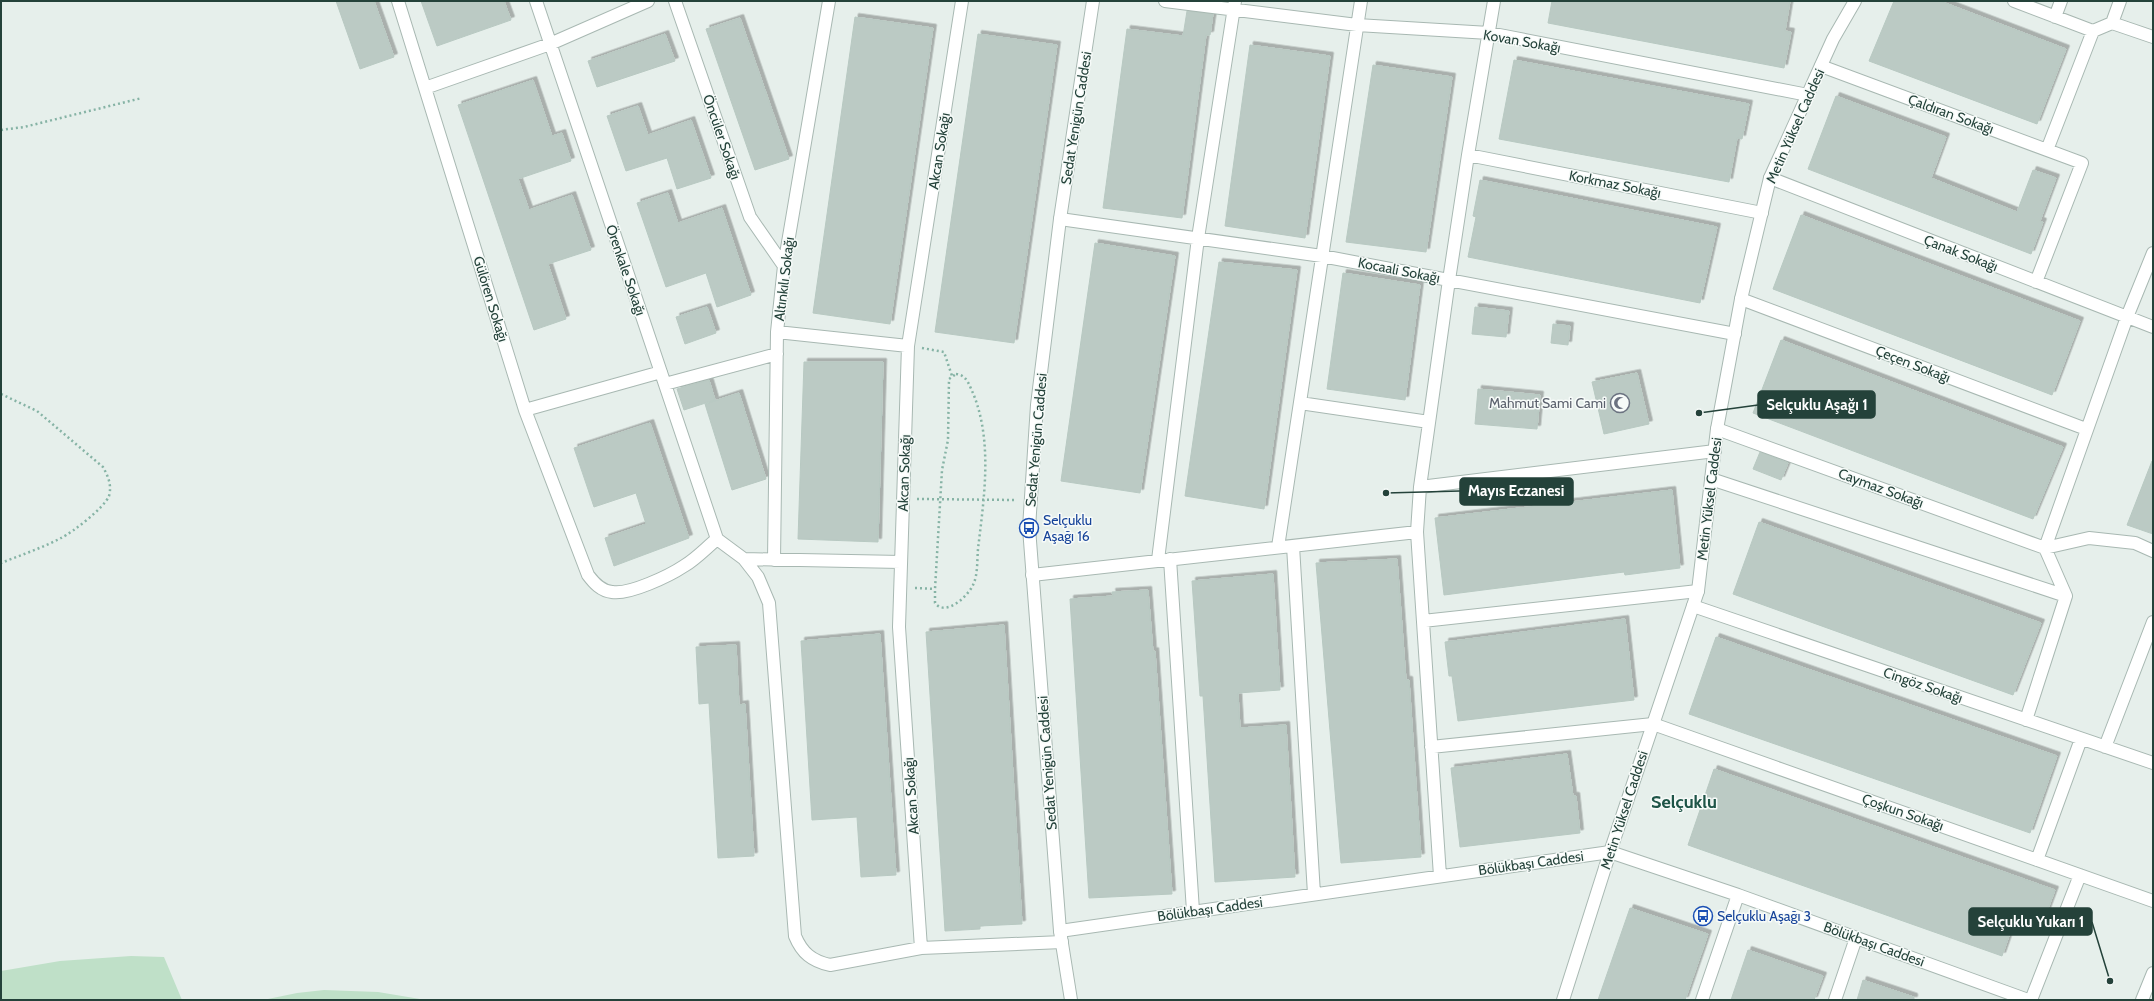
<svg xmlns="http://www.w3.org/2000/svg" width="2154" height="1001" font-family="Cabin,sans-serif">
	<defs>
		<filter id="shadow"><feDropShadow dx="3.5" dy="-3.5" stdDeviation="0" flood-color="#0004"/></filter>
	</defs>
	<rect width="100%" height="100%" fill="#e6efeb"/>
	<!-- green -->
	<path fill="#bfe0c8" d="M131 956 164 957 182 1000H1V971L60 961Z
		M324 990 378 992 426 1000H263L297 993Z"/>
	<!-- building -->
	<path fill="#bbcac4" stroke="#b8c9c2" filter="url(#shadow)" d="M336 1H374L394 57 360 69Z
		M421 1H504L511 20 437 46Z
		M1552 1H1790L1785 31 1791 32 1784 68 1548 23Z
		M1894 1H1940L2066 49 2037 124 1869 61Z
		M1187 11 1213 14 1210 35H1206L1182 218 1103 208 1127 29 1183 36Z
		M855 17 933 28 890 324 813 313Z
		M740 18 789 159 755 170 706 29Z
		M665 34 675 61 597 87 588 61Z
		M978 34 1057 45 1014 343 935 332Z
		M1250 45 1330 56 1305 238 1225 226Z
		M1514 60 1749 104 1742 139 1737 138 1729 182 1499 139Z
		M1373 65 1452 77 1426 252 1346 242Z
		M533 80 552 136 562 133 571 161 518 179 529 210 572 195 591 250 548 264 566 319 534 330 458 105Z
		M1836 96 1946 137 1931 178 2017 212 2033 170 2056 178 2040 221 2043 222 2031 254 1808 169Z
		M638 106 648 135 691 120 711 178 677 189 667 158 626 171 607 116Z
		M1480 180 1717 227 1700 303 1468 257 1476 217 1473 216Z
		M668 193 678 223 722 208 751 295 717 307 706 273 666 287 637 203Z
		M1801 215 2080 321 2052 395 1773 289Z
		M1095 243 1175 256 1140 493 1061 481Z
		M1219 262 1297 270 1264 509 1185 496Z
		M1343 273 1420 285 1405 400 1327 389Z
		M707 307 716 333 685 344 676 317Z
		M1475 307 1509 311 1506 337 1472 334Z
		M1553 324 1570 326 1568 345 1551 343Z
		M1781 340 2063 447 2033 519 1753 413Z
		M804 362H883L878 542 798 539Z
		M1637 373 1649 424 1604 434 1592 382Z
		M709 380 715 400 684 410 677 389Z
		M1478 389 1540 395 1537 429 1475 424Z
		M739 393 766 479 732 490 705 404Z
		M650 423 689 538 614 566 605 538 646 524 636 493 594 507 574 448Z
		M1760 452 1788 463 1781 480 1753 469Z
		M2152 461H2153V534L2127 525Z
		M1672 490 1680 568 1625 575 1624 572 1444 595 1435 518Z
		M1759 522 2041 623 2013 695 1733 594Z
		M1397 559 1406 680H1409L1421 857 1341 863 1316 563Z
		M1273 574 1280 690 1238 693 1240 728 1286 725 1295 877 1215 882 1203 696H1200L1192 581Z
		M1148 590 1153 652 1155 651 1172 894 1089 898 1070 599 1113 596 1112 592Z
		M1625 619 1634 700 1458 721 1452 676H1449L1445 642Z
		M1004 625 1022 924 980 926V929L945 931 926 632Z
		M880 634 896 875 861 877 857 817 812 820 801 641Z
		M1716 637 2057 756 2030 833 1689 714Z
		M736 645 739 705 745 704 754 856 718 858 709 703 699 704 696 647Z
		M1567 754 1573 796H1576L1580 833 1460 847 1451 768Z
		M1714 769 2055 890 2042 925 2016 916 2002 956 1688 845Z
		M1630 908 1708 934 1685 1000H1598Z
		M1748 950 1823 976 1814 1000H1731Z
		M1863 980 1914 997V1000H1857Z"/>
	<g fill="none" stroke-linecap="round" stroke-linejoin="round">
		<!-- minor casing -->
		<g stroke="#a8b8b2" stroke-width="14">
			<path id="minor" d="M398 1 525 410 588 575C594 583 601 591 612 592 629 595 669 576 684 566 696 559 706 548 717 539
				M536 1 717 539
				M675 1 750 217 784 266
				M1165 1 1357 25 1489 33 1808 95
				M2014 1 2093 31
				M2055 17 2061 1
				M2112 23 2153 37
				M2112 23 2120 1
				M1821 66 2082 163 2036 282
				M425 88 550 44 648 1
				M2047 150 2093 31 2112 23
				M1468 155 1762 213
				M1770 178 2153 327
				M1060 219 1322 256 1735 334
				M1741 299 2086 429
				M777 332 908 346
				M665 384 777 354
				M1300 403 1429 422
				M525 410 661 372
				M1717 429 2045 548
				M1711 479 2066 596
				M1420 487 1715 451
				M717 539 744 559 758 577 769 603 795 936C802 953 812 961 830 965L921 948 1062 942
				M1293 546 1314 894
				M1278 547 1361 1
				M2045 548 2089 538 2135 543 2153 551
				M744 559 901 562
				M1170 559 1193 911
				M774 560 777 332 784 266 829 1
				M1158 560 1198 238 1235 1
				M1032 575 1417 532
				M1693 606 2153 763
				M1423 621 1698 591
				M2026 720 2066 596 2045 548 2127 317 2153 253
				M1431 747 1653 724 2153 901
				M2105 747 2153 622
				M2037 860 2081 739
				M1440 876 1417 532 1420 487 1449 280 1468 155 1494 1
				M1060 931 1610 852 1738 895 2028 1000
				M921 948 899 627 908 346 962 1
				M1702 1000 1738 895
				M1835 1000 1856 938
				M2031 1000 2080 875
				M2142 1000 2153 973"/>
		</g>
		<!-- tertiary casing -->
		<g stroke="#a8b8b2" stroke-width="14">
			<path id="tertiary" d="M1071 1000 1060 931 1029 528 1037 405 1060 219 1093 1
				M1563 1000 1610 852 1698 591 1717 429 1741 299 1770 178 1833 39 1855 1"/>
		</g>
		<!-- path -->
		<path stroke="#86b3a5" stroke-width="2.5" stroke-dasharray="2 3" stroke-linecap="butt" d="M1 130 24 127 142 98
			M922 348 944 352 952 376
			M956 374C967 375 969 385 973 393 993 442 984 498 978 549 977 560 978 575 973 585 968 596 946 617 935 603V589L942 470 948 440 949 379Z
			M1 394 37 411 103 467C108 476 112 485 109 496 104 508 73 532 61 538 42 548 21 555 1 563
			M917 499 1016 500
			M915 588 935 589"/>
		<!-- minor -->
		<use href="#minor" stroke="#fff" stroke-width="12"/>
		<!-- tertiary -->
		<use href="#tertiary" stroke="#fff" stroke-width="12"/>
	</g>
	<!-- icons -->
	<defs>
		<g id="mosque-ring" transform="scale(1)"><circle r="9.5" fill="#f7fbf9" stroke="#6b7280" stroke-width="1.5"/><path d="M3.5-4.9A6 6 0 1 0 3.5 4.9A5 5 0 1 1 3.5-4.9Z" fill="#6b7280"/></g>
		<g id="bus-ring" transform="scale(1)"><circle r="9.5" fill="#f7fbf9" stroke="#1a4fb4" stroke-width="1.5"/><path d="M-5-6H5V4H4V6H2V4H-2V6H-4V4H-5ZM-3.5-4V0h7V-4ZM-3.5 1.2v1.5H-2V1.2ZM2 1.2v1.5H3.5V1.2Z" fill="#1a4fb4"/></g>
	</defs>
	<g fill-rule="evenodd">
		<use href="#mosque-ring" x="1620" y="403"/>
		<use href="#bus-ring" x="1029" y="528"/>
		<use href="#bus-ring" x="1703" y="916"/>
	</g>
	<g text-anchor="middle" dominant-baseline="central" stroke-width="3" stroke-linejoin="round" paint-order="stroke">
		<!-- street labels -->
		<g font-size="14" fill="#24423a" stroke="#f7fbf9">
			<text transform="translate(1522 41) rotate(10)">Kovan Sokağı</text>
			<text transform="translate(1951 114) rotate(20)">Çaldıran Sokağı</text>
			<text transform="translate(1076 118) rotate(-81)">Sedat Yenigün Caddesi</text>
			<text transform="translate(1795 126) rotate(-66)">Metin Yüksel Caddesi</text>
			<text transform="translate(722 137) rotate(71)">Öncüler Sokağı</text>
			<text transform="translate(939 151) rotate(-81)">Akcan Sokağı</text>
			<text transform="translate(1615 184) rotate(11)">Korkmaz Sokağı</text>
			<text transform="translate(1961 253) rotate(21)">Çanak Sokağı</text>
			<text transform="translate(626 270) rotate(71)">Örenkale Sokağı</text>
			<text transform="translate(1399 270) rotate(11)">Kocaali Sokağı</text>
			<text transform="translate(784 279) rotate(-83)">Altınkılı Sokağı</text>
			<text transform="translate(491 299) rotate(73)">Gülören Sokağı</text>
			<text transform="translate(1913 364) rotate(21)">Çeçen Sokağı</text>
			<text transform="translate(1036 440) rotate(-85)">Sedat Yenigün Caddesi</text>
			<text transform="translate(904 473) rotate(-88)">Akcan Sokağı</text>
			<text transform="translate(1881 488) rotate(20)">Caymaz Sokağı</text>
			<text transform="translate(1709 499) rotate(-83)">Metin Yüksel Caddesi</text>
			<text transform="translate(1923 685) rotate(19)">Cingöz Sokağı</text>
			<text transform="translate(1047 763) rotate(-94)">Sedat Yenigün Caddesi</text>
			<text transform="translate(911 796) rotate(-94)">Akcan Sokağı</text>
			<text transform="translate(1624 810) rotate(-72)">Metin Yüksel Caddesi</text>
			<text transform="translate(1903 812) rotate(19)">Çoşkun Sokağı</text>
			<text transform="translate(1531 863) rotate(-8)">Bölükbaşı Caddesi</text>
			<text transform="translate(1210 909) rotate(-8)">Bölükbaşı Caddesi</text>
			<text transform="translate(1874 944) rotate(20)">Bölükbaşı Caddesi</text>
		</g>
		<!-- worship labels -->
		<g font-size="14" fill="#5b616d" stroke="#f7fbf9" text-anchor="end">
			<text x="1606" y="403">Mahmut Sami Cami</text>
		</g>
		<!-- transit labels -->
		<g font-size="14" fill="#164399" stroke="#f7fbf9" text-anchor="start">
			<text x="1043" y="520">Selçuklu<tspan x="1043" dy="16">Aşağı 16</tspan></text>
			<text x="1717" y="916">Selçuklu Aşağı 3</text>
		</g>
		<!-- district labels -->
		<g font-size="18" font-weight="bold" fill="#1f5548" stroke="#f7fbf9">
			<text x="1684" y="802">Selçuklu</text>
		</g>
	</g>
	<!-- callouts -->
	<path fill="none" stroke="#24423a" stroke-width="1.5" d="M1699 413L1758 405M1386 493L1460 491M2110 981L2092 922"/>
	<g fill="#24423a" stroke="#f7fbf9" stroke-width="1.5">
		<circle cx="1699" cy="413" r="4"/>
		<circle cx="1386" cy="493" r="4"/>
		<circle cx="2110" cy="981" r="4"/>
	</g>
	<g fill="#24423a" stroke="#24423a" stroke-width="1.5">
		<rect x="1758" y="391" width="117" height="27" rx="4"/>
		<rect x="1460" y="478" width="113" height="27" rx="4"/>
		<rect x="1969" y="908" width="123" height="27" rx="4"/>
	</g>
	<g font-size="15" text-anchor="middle" font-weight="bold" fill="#fff">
		<text x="1817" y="410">Selçuklu Aşağı 1</text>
		<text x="1516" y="496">Mayıs Eczanesi</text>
		<text x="2031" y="927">Selçuklu Yukarı 1</text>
	</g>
	<!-- border -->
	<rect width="2154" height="1001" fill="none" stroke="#24423a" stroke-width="4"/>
</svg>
